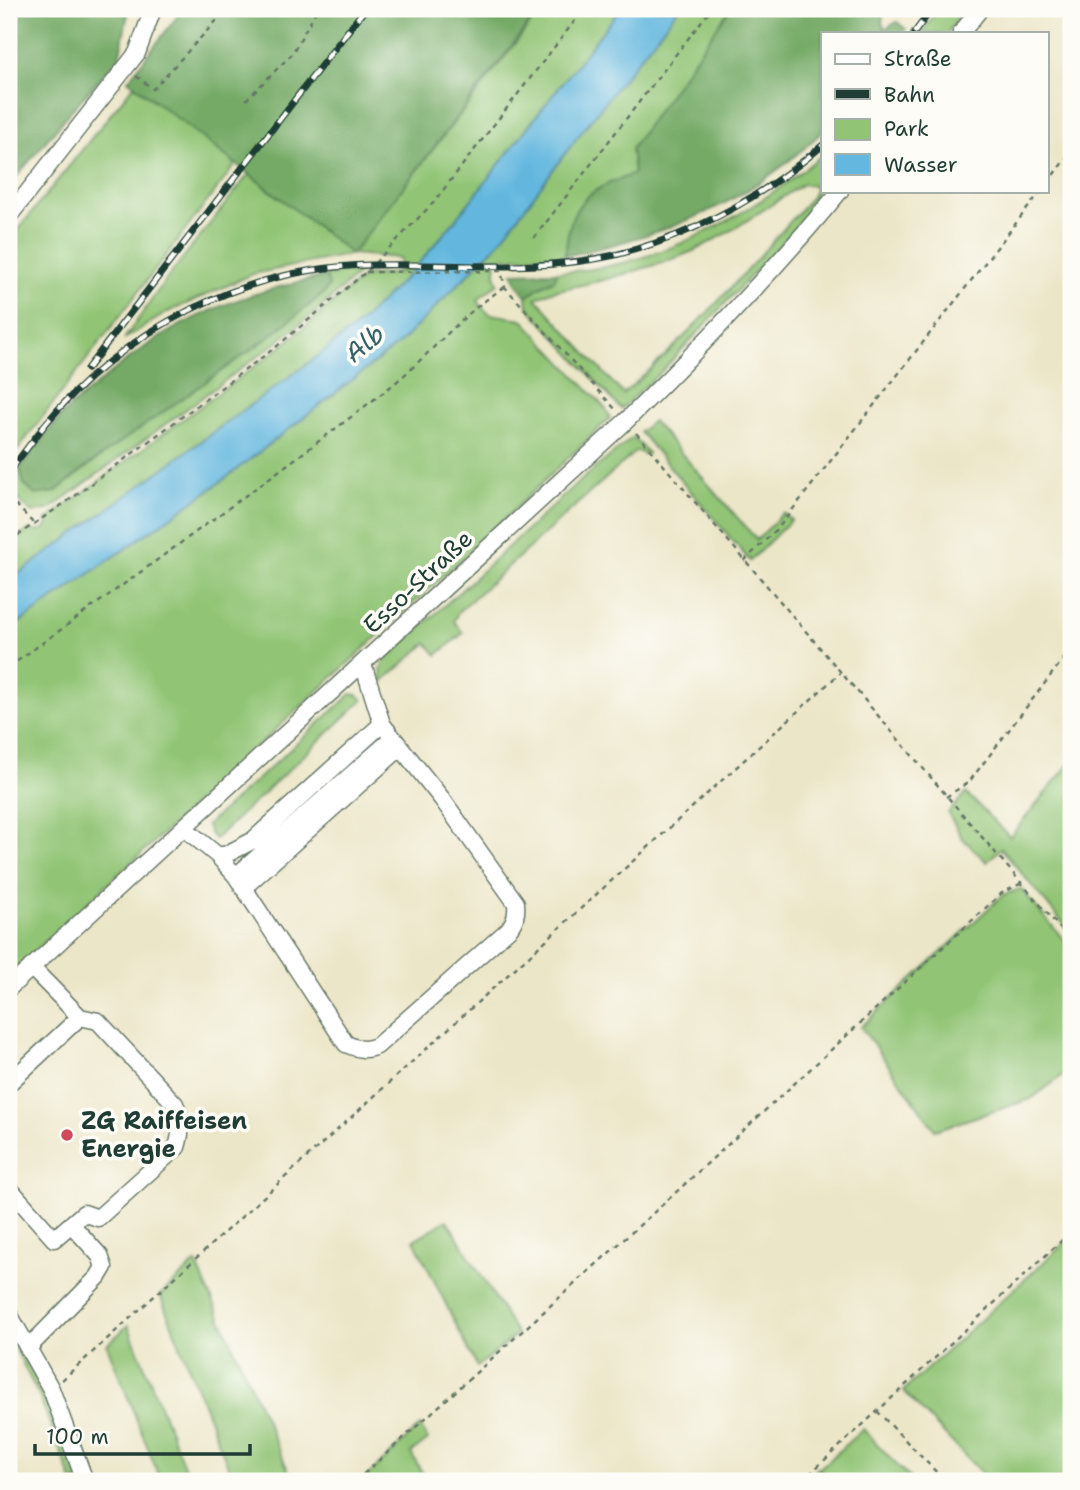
<svg xmlns="http://www.w3.org/2000/svg" width="1080" height="1490" font-family="'Shantell Sans',sans-serif">
	<rect width="100%" height="100%" fill="#fdfcf7"/>
	<filter id="ink" filterUnits="userSpaceOnUse"><feTurbulence type="fractalNoise" baseFrequency=".0143" numOctaves="2"/><feDisplacementMap in="SourceGraphic" scale="14" xChannelSelector="R" yChannelSelector="G"/><feConvolveMatrix kernelMatrix="1 2 1 2 8 2 1 2 1" color-interpolation-filters="sRGB"/></filter>
	<filter id="wash" filterUnits="userSpaceOnUse"><feTurbulence type="fractalNoise" baseFrequency=".00686" numOctaves="4" result="noise"/><feDisplacementMap in="SourceGraphic" scale="28" xChannelSelector="R" yChannelSelector="G"/><feGaussianBlur stdDeviation="1.57" result="paint"/><feColorMatrix in="noise" values="0 0 0 0 0 0 0 0 0 0 0 0 0 0 0 0 0 1.4 0 .05"/><feComposite in="paint" operator="in"/></filter>
	<g filter="url(#wash)">
		<rect width="100%" height="100%" fill="#ece6c8"/>
		<!-- green -->
		<path fill="#91c475" stroke="#588054" stroke-width="2" fill-rule="evenodd" d="M542 9H620L454 222 413 270 361 322 318 356 9 581V544L30 529 36 532 45 529 48 524 46 520 281 347 364 276 398 273 400 258 352 254 253 274 168 312 124 339 165 281 249 174 352 254Z
			M678 9H730L631 149 634 172C625 179 618 179 608 184 573 200 569 221 565 256L496 258 495 274 498 283 478 300 481 307 490 314 522 319 606 409 610 418 494 529 9 975V630L222 481 401 342 497 245 576 139Z
			M939 9H966L947 33H921Z
			M134 85 236 164 9 461V241Z
			M823 154 824 191 789 235 661 372 621 409 528 307 527 297 536 289 555 279 557 272C656 269 749 216 823 154ZM803 184 814 186 815 190 812 197C751 266 692 334 623 394L536 298 549 292 604 280 662 263 696 250 734 229Z
			M347 271H361L320 308 276 343 50 509 32 513 9 491V482L20 468 24 484 55 492C142 422 236 363 323 294L329 286 326 276Z
			M653 421 757 540 783 513 791 520 750 561 640 432Z
			M633 437 648 453 647 455 636 451 458 612 454 621 463 633 437 655 427 643 382 682 381 670 384 661 579 482Z
			M351 694 358 695 363 700 215 839 210 834 207 825Z
			M1069 764 1071 766V933L1001 848 987 862 962 838 948 813 966 793 1010 837Z
			M1021 889 1071 948V1069L1031 1099 935 1130 861 1027 1003 895Z
			M447 1220 517 1334 477 1367 414 1240Z
			M1071 1237V1481H989L903 1391Z
			M196 1263 293 1481H234L160 1295Z
			M9 1322 46 1395 79 1481H72L40 1398 9 1336Z
			M128 1325 190 1481H161L107 1345Z
			M420 1426 428 1440 411 1453 427 1481H362Z
			M863 1429 912 1481H804L818 1468 826 1478 820 1468Z"/>
		<!-- forest -->
		<path fill="#74aa66" stroke="#4a744d" stroke-width="2" d="M9 9H129L119 58 69 113 9 186Z
			M183 9H540L352 254 128 80Z
			M730 9H884L882 23 885 29 897 22 906 29 902 33H823V131C746 206 668 234 565 256 569 221 573 200 608 184 618 179 625 179 634 173L631 149Z
			M557 272 555 279 536 289 527 297 517 284 513 273Z
			M326 276 329 286 323 294 265 340 91 463 55 492 35 495 24 484 20 468C34 450 48 431 63 414 74 402 88 392 100 382 171 320 234 295 326 276Z"/>
		<!-- water -->
		<path fill="#64b7df" stroke="#427a8a" stroke-width="2" d="M620 9H678L576 139 497 245 401 342 222 481 9 630V581L318 356 361 322 413 270 454 222Z"/>
	</g>
	<g filter="url(#ink)">
		<g fill="none" stroke-linecap="round" stroke-linejoin="round">
			<!-- minor casing -->
			<g stroke="#677868" stroke-width="19">
				<path id="minor" d="M961 33 980 9
					M9 216 137 53 153 9
					M184 828 217 855 236 876 346 1044C358 1049 365 1051 377 1046L508 930C515 921 517 915 516 903L442 799 382 724 363 664
					M217 855H225L252 841 382 724
					M236 876 392 739
					M243 888 400 748
					M9 988 626 421C701 347 773 272 840 191
					M9 1083 80 1017
					M9 1188 54 1239 84 1213 98 1218 177 1147C182 1131 182 1119 175 1104L98 1021 80 1017 31 967
					M9 1314 51 1389 85 1481
					M28 1348 98 1277 104 1267 100 1256 71 1224"/>
			</g>
			<!-- path -->
			<path stroke="#677868" stroke-width="2.5" stroke-dasharray="5 5" stroke-linecap="butt" d="M136 76 153 89 218 19 235 9
				M246 100 292 54 317 9
				M1047 183 1071 152
				M534 238 711 9
				M366 272 501 271 505 287 616 410
				M636 433 1071 941
				M9 497 33 523
				M9 541 75 496 276 347 366 272 433 203 584 9
				M744 561 779 527 1041 191
				M9 667C135 576 261 486 385 391 427 359 459 315 505 287
				M946 797 969 782 1071 649
				M62 1380 840 673
				M877 1411 945 1481
				M356 1481 661 1206 1002 893 1022 883
				M802 1481 1071 1232"/>
			<!-- minor -->
			<use href="#minor" stroke="#fff" stroke-width="16"/>
			<!-- rail casing -->
			<g stroke="#1f3d34" stroke-width="7">
				<path id="rail" d="M914 33 932 9
					M87 369 365 9
					M42 428C124 329 243 267 372 265 453 263 536 273 615 255 693 236 762 197 823 145
					M9 472 47 422"/>
			</g>
			<!-- rail -->
			<use href="#rail" stroke="#fdfcf7" stroke-width="4.5" stroke-dasharray="13" stroke-linecap="butt"/>
		</g>
	</g>
	<!-- markers -->
	<circle fill="#d1495b" stroke="#fdfcf7" stroke-width="2.5" cx="67" cy="1135" r="7"/>
	<g text-anchor="middle" dominant-baseline="central" stroke-width="7" stroke-linejoin="round" paint-order="stroke">
		<!-- street labels -->
		<g font-size="24" fill="#1f3d34" stroke="#fdfcf7">
			<text transform="translate(418 582) rotate(-43)">Esso-Straße</text>
		</g>
		<!-- poi labels -->
		<g font-size="24" font-weight="bold" fill="#1f3d34" stroke="#fdfcf7" text-anchor="start">
			<text x="81" y="1121">ZG Raiffeisen<tspan x="81" dy="28">Energie</tspan></text>
		</g>
		<!-- water labels -->
		<g font-size="26" font-style="italic" fill="#346267" stroke="#fdfcf7">
			<text transform="translate(364 343) rotate(-39)">Alb</text>
		</g>
	</g>
	<!-- margin -->
	<rect width="1080" height="1490" fill="none" stroke="#fdfcf7" stroke-width="35"/>
	<!-- legend -->
	<rect x="821" y="32" width="228" height="161" fill="#fdfcf7" stroke="#a4b0a9" stroke-width="2"/>
	<rect x="835" y="54" width="35" height="10" fill="#ffffff" stroke="#a4b0a9" stroke-width="2"/>
	<text x="884" y="66" font-size="21" fill="#1f3d34">Straße</text>
	<rect x="835" y="89" width="35" height="10" fill="#1f3d34" stroke="#a4b0a9" stroke-width="2"/>
	<text x="884" y="102" font-size="21" fill="#1f3d34">Bahn</text>
	<rect x="835" y="119" width="35" height="21" fill="#91c475" stroke="#a4b0a9" stroke-width="2"/>
	<text x="884" y="136" font-size="21" fill="#1f3d34">Park</text>
	<rect x="835" y="154" width="35" height="21" fill="#64b7df" stroke="#a4b0a9" stroke-width="2"/>
	<text x="884" y="172" font-size="21" fill="#1f3d34">Wasser</text>
	<!-- scale -->
	<path d="M35 1444v10h215v-10" fill="none" stroke="#1f3d34" stroke-width="3.5"/>
	<text x="46" y="1444" font-size="21" fill="#1f3d34" stroke="#fdfcf7" stroke-width="5" paint-order="stroke">100 m</text>
</svg>
